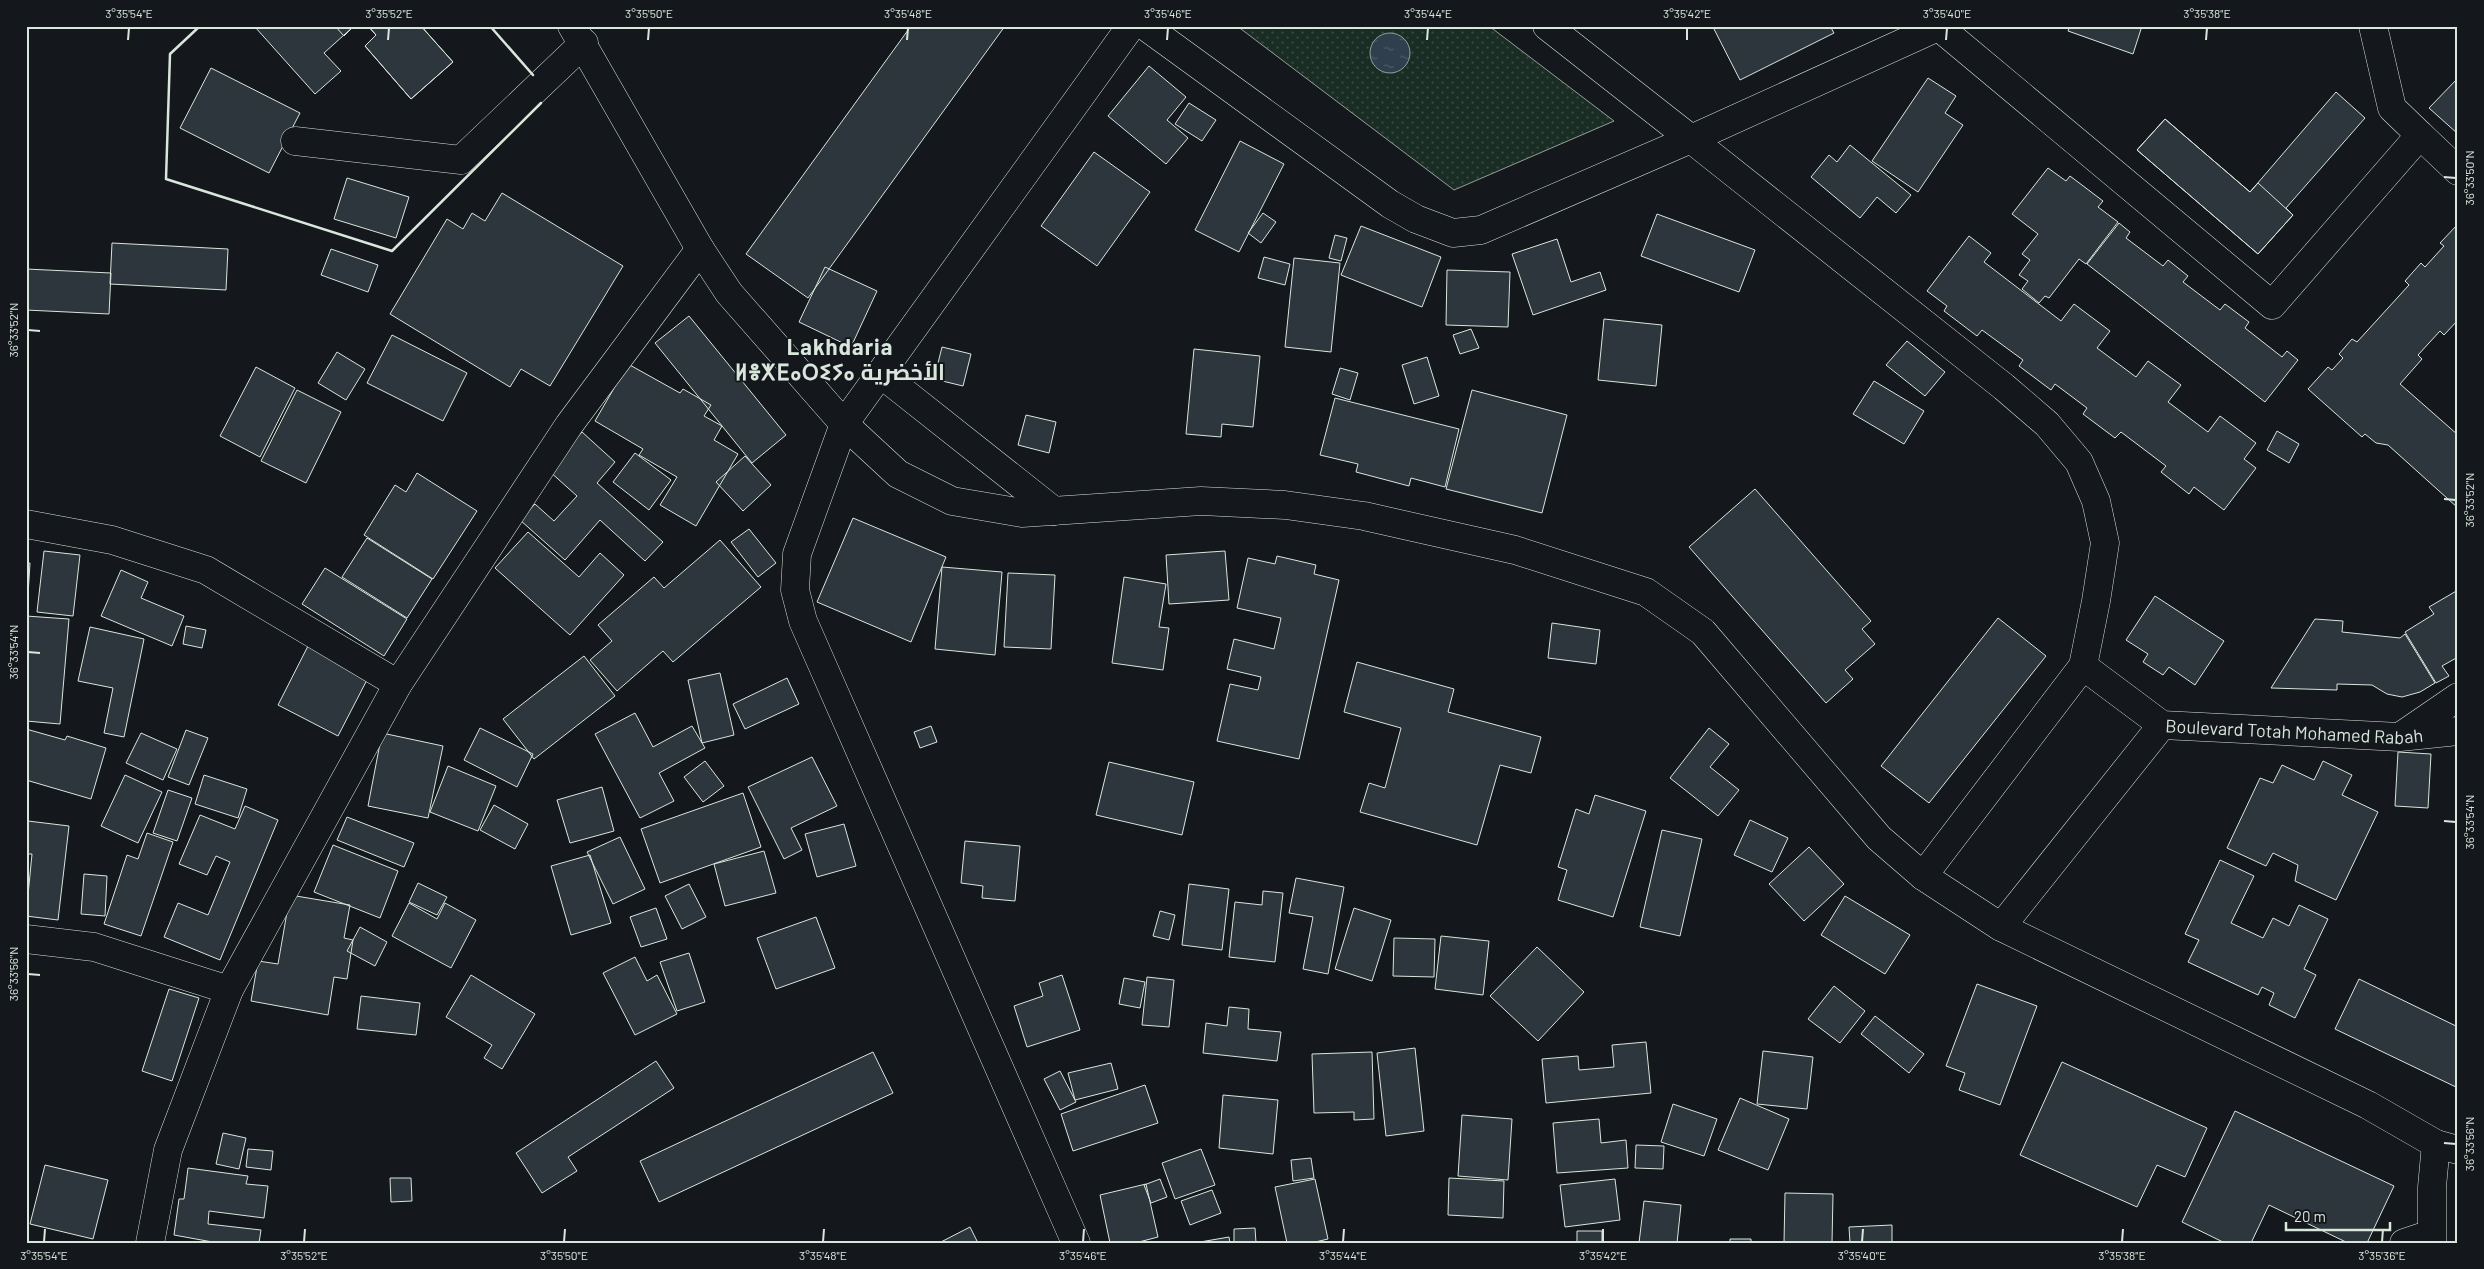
<svg xmlns="http://www.w3.org/2000/svg" width="2484" height="1269" font-family="Barlow,Cairo,'Noto Sans Tifinagh',sans-serif">
	<defs>
		<pattern id="park-dots" width="8" height="8" patternUnits="userSpaceOnUse" patternTransform="scale(1.25)"><rect width="8" height="8" fill="#1a2d24"/><path d="M2 2h.1M6 6h.1" fill="none" stroke="#3b4b43" stroke-width="1.8" stroke-linecap="round"/></pattern>
		<pattern id="water-ripples" width="26" height="14" patternUnits="userSpaceOnUse" patternTransform="scale(1.25)"><rect width="26" height="14" fill="#2f3f4d"/><path d="M2 4q2-2 4 0t4 0M15 11q2-2 4 0t4 0" fill="none" stroke="#4c5b66"/></pattern>
	</defs>
	<rect width="100%" height="100%" fill="#14181c"/>
	<!-- park -->
	<path fill="url(#park-dots)" stroke="#939e99" d="M1237 26H1489L1614 121 1454 190Z"/>
	<!-- water -->
	<path fill="url(#water-ripples)" stroke="#939e99" d="M1370 53a20 20 0 1 1 40 0a20 20 0 1 1-40 0Z"/>
	<!-- building -->
	<path fill="#2c363c" stroke="#d8e6dc" d="M256 26H354L324 53 341 71 315 94 255 27Z
		M335 26H354L344 36Z
		M368 26H421L453 62 411 99 365 46 376 35Z
		M368 26H421L453 62 411 99 365 46 376 35Z
		M911 26H1005L808 298 746 254Z
		M1719 26H1830L1834 33 1740 80 1714 29Z
		M2070 26H2142L2133 54 2068 31Z
		M1149 66 1186 97 1167 120 1188 138 1166 164 1108 116Z
		M211 68 300 113 269 173 180 128Z
		M1928 78 1956 96 1945 113 1963 125 1918 192 1872 161Z
		M2458 78V134L2429 108Z
		M2336 92 2365 118 2286 208 2293 215 2258 254 2137 150 2165 119 2250 192Z
		M1189 103 1216 120 1202 141 1175 124Z
		M2165 119 2250 192 2258 183 2293 215 2258 254 2137 150Z
		M1240 141 1284 164 1239 252 1195 230Z
		M1850 145 1911 195 1896 213 1877 197 1860 218 1811 177 1829 155 1837 162Z
		M1094 152 1150 192 1097 266 1041 226Z
		M2048 168 2066 181 2070 176 2103 201 2098 207 2118 222 2086 264 2079 259 2049 298 2045 296 2039 303 2022 289 2028 281 2019 275 2030 260 2022 254 2038 234 2012 214Z
		M347 178 409 197 396 238 334 219Z
		M502 193 623 266 550 386 521 369 510 387 390 314 447 219 463 229 472 213 485 221Z
		M1263 213 1276 222 1261 243 1248 233Z
		M1657 214 1755 250 1739 292 1641 256Z
		M2119 223 2130 232 2126 238 2163 266 2168 260 2188 276 2183 282 2220 310 2225 304 2249 322 2245 328 2282 357 2287 351 2298 360 2265 402 2087 264Z
		M2458 224V320L2444 335 2440 331 2418 355 2422 359 2400 384 2458 435V508L2388 445 2376 443 2365 434 2362 437 2308 389 2328 367 2332 370 2343 358 2339 354 2352 339 2357 342 2409 285 2405 281 2421 263 2425 267 2444 246 2440 243Z
		M1361 226 1441 257 1422 307 1341 275Z
		M1335 235 1347 238 1341 261 1329 258Z
		M1969 236 1991 253 1984 262 2061 321 2074 304 2110 331 2097 348 2136 377 2148 361 2181 385 2168 402 2208 432 2220 416 2256 443 2244 459 2256 468 2224 510 2194 487 2189 494 2161 472 2166 466 2121 432 2115 438 2083 414 2087 408 2055 384 2051 390 2019 366 2023 360 1982 330 1977 336 1944 311 1947 306 1927 291Z
		M1557 239 1571 282 1600 272 1606 290 1533 315 1512 254Z
		M112 243 228 249 226 290 110 284Z
		M331 249 378 265 368 292 321 275Z
		M1264 257 1290 264 1285 285 1258 278Z
		M1294 258 1340 263 1331 352 1285 347Z
		M825 267 877 291 851 347 799 322Z
		M26 269 111 273 109 314 26 310Z
		M1447 270 1510 272 1508 327 1446 325Z
		M689 316 786 435 752 463 655 343Z
		M1604 319 1662 325 1656 386 1598 380Z
		M1471 329 1479 348 1460 354 1453 335Z
		M392 335 467 373 443 421 367 383Z
		M1907 341 1945 372 1925 396 1886 365Z
		M942 347 971 354 963 386 934 379Z
		M1194 349 1260 356 1253 427 1222 424 1221 437 1186 434Z
		M337 352 365 369 346 400 318 383Z
		M1427 357 1439 396 1414 404 1402 365Z
		M628 364 680 393 683 389 711 405 704 416 722 426 714 440 738 454 696 526 660 505 677 477 639 455 643 449 595 421Z
		M256 367 295 388 260 457 220 436Z
		M1340 368 1358 373 1350 400 1332 394Z
		M1874 381 1924 411 1904 444 1853 414Z
		M297 390 341 412 306 483 261 461Z
		M1472 390 1567 415 1542 513 1446 489Z
		M1335 398 1459 429 1445 487 1411 478 1409 486 1356 472 1358 464 1320 455Z
		M1026 415 1056 422 1049 453 1018 445Z
		M2277 431 2299 444 2289 463 2267 450Z
		M582 432 615 462 597 483 663 542 645 561 600 520 565 560 520 520 535 504 554 521 577 496 548 470Z
		M635 453 671 480 649 510 613 482Z
		M745 456 771 485 743 511 716 482Z
		M417 473 477 511 433 579 364 535 395 485 406 492Z
		M1755 489 1871 621 1862 629 1875 644 1845 670 1853 679 1826 703 1689 547Z
		M853 518 946 557 911 642 817 602Z
		M749 529 776 563 758 577 731 542Z
		M528 532 579 577 600 553 624 575 570 635 495 568Z
		M367 538 432 579 407 618 342 577Z
		M720 540 761 587 673 662 663 651 617 691 590 660 612 641 598 625 654 577 664 588Z
		M44 551 80 555 73 616 37 612Z
		M1225 551 1229 600 1169 604 1166 555Z
		M1277 556 1316 565 1314 574 1339 580 1299 759 1217 741 1230 684 1258 690 1261 677 1227 669 1234 639 1274 649 1281 618 1237 608 1248 558 1275 564Z
		M26 563H30L28 595 26 594Z
		M942 567 1002 572 995 655 935 649Z
		M325 568 407 619 384 656 302 604Z
		M121 570 148 582 141 598 184 616 172 646 101 616Z
		M1008 573 1055 575 1051 649 1004 647Z
		M1124 577 1166 584 1159 627 1169 628 1163 670 1112 663Z
		M2458 590V657L2442 666 2449 676 2436 683 2405 632 2434 614 2429 607Z
		M2155 596 2224 641 2195 685 2169 667 2163 675 2143 662 2148 654 2126 640Z
		M26 616 69 619 60 724 26 721Z
		M1998 618 2046 656 1929 803 1881 766Z
		M2315 619 2343 621 2342 632 2400 638 2405 634 2435 683 2420 692 2402 697 2387 694 2372 685 2337 684V690L2271 688Z
		M1552 623 1600 630 1596 664 1548 658Z
		M186 626 206 630 202 648 183 644Z
		M90 627 144 639 124 737 104 733 113 688 78 681Z
		M308 646 369 676 338 736 278 705Z
		M584 656 615 696 534 759 503 719Z
		M1357 662 1454 689 1448 712 1541 737 1531 773 1500 765 1477 845 1360 812 1369 783 1385 788 1401 728 1344 712Z
		M720 673 734 735 702 743 688 680Z
		M787 678 799 704 745 729 733 704Z
		M635 713 653 747 692 726 705 748 659 773 674 801 640 818 595 734Z
		M931 726 937 742 920 748 914 732Z
		M480 728 533 754 517 787 464 760Z
		M1709 728 1729 744 1710 767 1739 790 1718 816 1670 778Z
		M26 729 65 740 67 736 106 748 91 799 26 780Z
		M186 730 208 738 189 785 168 777Z
		M141 733 177 749 163 780 126 763Z
		M382 733 443 746 428 818 368 806Z
		M2398 752 2431 754 2428 808 2395 806Z
		M812 757 837 806 791 828 802 850 784 859 748 787Z
		M705 761 724 786 703 802 684 777Z
		M2323 761 2352 775 2342 795 2378 812 2336 900 2295 881 2298 865 2273 853 2266 866 2227 848 2260 778 2273 783 2282 765 2314 780Z
		M1109 762 1194 782 1182 835 1096 815Z
		M448 766 496 786 478 831 430 812Z
		M125 775 162 792 138 843 101 826Z
		M204 775 247 789 238 818 195 804Z
		M602 787 614 831 570 843 557 800Z
		M168 790 192 798 177 841 153 833Z
		M743 793 761 847 660 883 641 829Z
		M1595 795 1646 811 1613 917 1558 900 1567 870 1558 867 1576 809 1589 814Z
		M494 805 528 824 515 849 480 830Z
		M245 806 278 820 220 960 164 937 178 903 208 915 230 862 216 856 207 875 179 864 200 815 235 829Z
		M347 817 414 843 404 867 337 840Z
		M1750 820 1788 838 1772 872 1734 855Z
		M28 821 69 826 58 920 26 916 32 854H26Z
		M844 824 856 866 817 877 805 834Z
		M1662 830 1702 839 1680 936 1640 927Z
		M147 833 173 842 141 936 104 924 127 855 138 859Z
		M620 837 645 889 613 904 587 852Z
		M965 841 1020 846 1015 901 982 898 983 886 961 883Z
		M333 845 398 871 380 918 314 892Z
		M1809 847 1844 884 1804 921 1769 884Z
		M764 851 776 893 725 906 714 864Z
		M590 855 611 923 571 935 551 866Z
		M2220 860 2254 876 2231 923 2263 938 2273 918 2289 926 2299 905 2328 919 2304 969 2316 975 2295 1018 2269 1005 2274 993 2262 987 2258 995 2188 962 2199 940 2185 934Z
		M84 874 107 876 105 916 81 914Z
		M1296 878 1344 887 1328 974 1303 969 1313 917 1289 913Z
		M418 883 447 897 437 915 409 902Z
		M689 884 706 917 682 929 665 896Z
		M1189 884 1229 889 1222 950 1182 945Z
		M1263 891 1283 893 1275 962 1229 957 1235 902 1262 905Z
		M290 895 350 905 344 938 353 940 347 979 334 977 328 1015 251 1001 258 961 278 964Z
		M1845 896 1910 935 1885 974 1821 935Z
		M409 903 437 919 445 903 476 920 451 968 392 936Z
		M656 908 667 939 641 947 630 917Z
		M1354 908 1391 920 1372 981 1335 969Z
		M1160 911 1175 915 1169 940 1153 936Z
		M816 917 835 968 776 989 757 938Z
		M360 927 387 942 375 966 347 951Z
		M1441 936 1489 941 1483 995 1435 989Z
		M1394 938 1435 939 1434 977 1393 976Z
		M1537 947 1584 992 1538 1041 1490 996Z
		M689 953 705 1002 677 1011 660 962Z
		M635 957 647 981 657 975 677 1014 635 1035 603 973Z
		M471 975 535 1014 502 1069 484 1058 492 1045 446 1017Z
		M1062 975 1080 1030 1027 1047 1014 1006 1043 996 1039 983Z
		M1147 977 1174 980 1169 1027 1142 1025Z
		M1124 978 1145 982 1140 1008 1119 1004Z
		M2359 979 2458 1027V1088L2335 1029Z
		M1977 984 2037 1006 2000 1105 1959 1090 1965 1073 1946 1066Z
		M1834 986 1865 1011 1840 1043 1808 1019Z
		M169 989 199 998 172 1081 142 1071Z
		M361 996 420 1003 416 1035 357 1029Z
		M1229 1007 1249 1009 1248 1029 1281 1032 1277 1061 1203 1053 1206 1023 1227 1026Z
		M1875 1016 1924 1054 1909 1073 1861 1034Z
		M1646 1042 1651 1093 1546 1103 1542 1059 1578 1056 1579 1070 1614 1067 1612 1045Z
		M1415 1048 1424 1131 1386 1136 1377 1053Z
		M1763 1051 1813 1057 1807 1109 1757 1104Z
		M873 1052 893 1093 659 1202 640 1161Z
		M1372 1052 1374 1119 1354 1120V1112L1314 1113 1312 1054Z
		M656 1061 674 1088 568 1157 577 1171 542 1193 516 1153Z
		M2062 1062 2207 1128 2185 1177 2157 1165 2137 1207 2020 1155Z
		M1111 1063 1118 1089 1075 1100 1068 1073Z
		M1060 1071 1076 1102 1060 1110 1044 1079Z
		M1145 1085 1158 1123 1073 1151 1061 1114Z
		M1223 1095 1278 1100 1273 1154 1219 1148Z
		M1740 1098 1789 1119 1768 1170 1718 1150Z
		M1673 1104 1717 1119 1704 1156 1661 1142Z
		M2235 1111 2394 1186 2367 1243H2348L2269 1205 2251 1243H2225L2182 1222Z
		M1462 1115 1512 1119 1508 1180 1458 1176Z
		M1599 1119 1601 1143 1626 1140 1628 1168 1557 1173 1553 1123Z
		M223 1133 246 1138 239 1169 216 1164Z
		M1636 1145 1664 1146 1663 1169 1635 1168Z
		M248 1149 273 1151 271 1170 246 1167Z
		M1201 1149 1215 1185 1175 1199 1162 1163Z
		M1311 1158 1314 1178 1293 1181 1291 1160Z
		M45 1165 108 1180 93 1239 30 1224Z
		M188 1168 248 1176 246 1184 268 1186 264 1218 209 1211 208 1224 261 1230 259 1243H218L174 1235 179 1199H184Z
		M390 1178H411L412 1201 391 1202Z
		M1449 1178 1504 1181 1503 1218 1448 1215Z
		M1160 1179 1167 1197 1151 1203 1144 1185Z
		M1315 1179 1328 1239 1311 1243H1287L1275 1187Z
		M1615 1179 1620 1220 1565 1227 1560 1185Z
		M1146 1184 1158 1237 1135 1243H1110L1100 1195Z
		M1212 1190 1221 1213 1190 1225 1181 1201Z
		M1785 1193 1833 1194 1832 1243H1784Z
		M1644 1201 1681 1205 1677 1243H1639Z
		M1892 1225V1243H1850L1849 1227Z
		M970 1227 978 1243H939Z
		M1255 1228 1256 1243H1234V1229Z
		M1577 1231H1602V1243H1577Z
		M1229 1237 1230 1243H1201L1200 1242Z
		M1730 1239H1751V1243H1730Z"/>
	<g fill="none" stroke-linecap="round" stroke-linejoin="round">
		<!-- minor casing -->
		<g stroke="#d8e6dc" stroke-width="29">
			<g id="minor">
				<path d="M1145 26 1390 204 1416 219 1453 233 1481 230 1691 139 1547 26"/>
				<path d="M2373 26 2392 108 2420 135"/>
				<path d="M1939 27 2272 305 2420 135 2458 171"/>
				<path d="M295 141 461 160 584 43"/>
				<path d="M881 374 1054 511"/>
				<path d="M26 524 112 540 206 570 398 684"/>
				<path id="s1" d="M2083 666 2162 725 2400 737 2458 731"/>
				<path d="M2404 734 2458 697"/>
				<path d="M1923 876 2083 666 2096 601 2105 543 2096 501 2079 462 2047 424 2004 387 1691 139 1940 26"/>
				<path d="M2001 927 2162 725"/>
				<path d="M26 939 94 947 229 990"/>
				<path d="M150 1243 168 1150 229 990 398 684 569 425 700 249"/>
				<path d="M1076 1243 803 621 795 590 797 554 844 424 1131 26"/>
				<path d="M2404 1243 2431 1234"/>
				<path d="M2432 1243V1187L2436 1144"/>
			</g>
		</g>
		<!-- major casing -->
		<g stroke="#d8e6dc" stroke-width="29">
			<path id="major" d="M572 26 700 249 729 293 844 424 898 474 952 501 1022 513 1201 501 1285 505 1364 516 1515 550 1646 592 1703 632 1879 838 1923 876 2001 927 2368 1105 2436 1144 2458 1150"/>
		</g>
		<!-- minor -->
		<use href="#minor" stroke="#14181c" stroke-width="28"/>
		<!-- major -->
		<use href="#major" stroke="#14181c" stroke-width="28"/>
		<!-- fence -->
		<path stroke="#d8e6dc" stroke-width="1" stroke-dasharray="6 2.5" stroke-linecap="butt" d="M490 26 533 75"/>
		<!-- wall -->
		<path stroke="#d8e6dc" stroke-width="2.5" d="M200 26 170 54 166 179 392 251 541 103
			M490 26 533 75"/>
	</g>
	<!-- ticks -->
	<path fill="none" stroke="#d8e6dc" stroke-width="2" d="M128 40 129 28M388 40 389 28M648 40 649 28M907 40 908 28M1167 40 1168 28M1427 40 1428 28M1687 40V28M1946 40 1947 28M2206 40 2207 28M2444 177 2456 178M28 330 40 331M2444 499 2456 500M28 652 40 653M2444 821 2456 822M28 974 40 975M2444 1143 2456 1144M44 1242 45 1229M304 1242 305 1229M564 1242 565 1229M823 1242 824 1229M1083 1242 1084 1229M1343 1242 1344 1229M1603 1242V1229M1862 1242 1863 1229M2122 1242 2123 1229M2382 1242 2383 1229"/>
	<g text-anchor="middle" dominant-baseline="central" stroke-width="4" stroke-linejoin="round" paint-order="stroke">
		<!-- street labels -->
		<g font-size="18" fill="#d8e6dc" stroke="#14181c">
			<text stroke="none"><textPath href="#s1" startOffset="231">Boulevard Totah Mohamed Rabah</textPath></text>
		</g>
		<!-- district labels -->
		<g font-size="22" font-weight="bold" letter-spacing="1" fill="#d8e6dc" stroke="#14181c">
			<text x="840" y="346">Lakhdaria<tspan x="840" dy="25">ⵍⴻⵅⴹⴰⵔⵉⵢⴰ الأخضرية</tspan></text>
		</g>
	</g>
	<!-- border -->
	<rect width="2484" height="1269" fill="none" stroke="#14181c" stroke-width="55"/>
	<!-- scale -->
	<path d="M2286 1222v8h104v-8" fill="none" stroke="#d8e6dc" stroke-width="2.5"/>
	<text x="2294" y="1222" font-size="15" fill="#d8e6dc" stroke="#14181c" stroke-width="4" paint-order="stroke">20 m</text>
	<rect x="28" y="28" width="2428" height="1214" fill="none" stroke="#d8e6dc" stroke-width="2"/>
	<g font-size="12" text-anchor="middle" fill="#d8e6dc">
		<text x="129" y="18">3°35'54"E</text>
		<text x="389" y="18">3°35'52"E</text>
		<text x="649" y="18">3°35'50"E</text>
		<text x="908" y="18">3°35'48"E</text>
		<text x="1168" y="18">3°35'46"E</text>
		<text x="1428" y="18">3°35'44"E</text>
		<text x="1687" y="18">3°35'42"E</text>
		<text x="1947" y="18">3°35'40"E</text>
		<text x="2207" y="18">3°35'38"E</text>
		<text transform="translate(2470 178) rotate(-90)" y="4">36°33'50"N</text>
		<text transform="translate(14 330) rotate(-90)" y="4">36°33'52"N</text>
		<text transform="translate(2470 500) rotate(-90)" y="4">36°33'52"N</text>
		<text transform="translate(14 652) rotate(-90)" y="4">36°33'54"N</text>
		<text transform="translate(2470 822) rotate(-90)" y="4">36°33'54"N</text>
		<text transform="translate(14 974) rotate(-90)" y="4">36°33'56"N</text>
		<text transform="translate(2470 1144) rotate(-90)" y="4">36°33'56"N</text>
		<text x="44" y="1260">3°35'54"E</text>
		<text x="304" y="1260">3°35'52"E</text>
		<text x="564" y="1260">3°35'50"E</text>
		<text x="823" y="1260">3°35'48"E</text>
		<text x="1083" y="1260">3°35'46"E</text>
		<text x="1343" y="1260">3°35'44"E</text>
		<text x="1603" y="1260">3°35'42"E</text>
		<text x="1862" y="1260">3°35'40"E</text>
		<text x="2122" y="1260">3°35'38"E</text>
		<text x="2382" y="1260">3°35'36"E</text>
	</g>
</svg>
